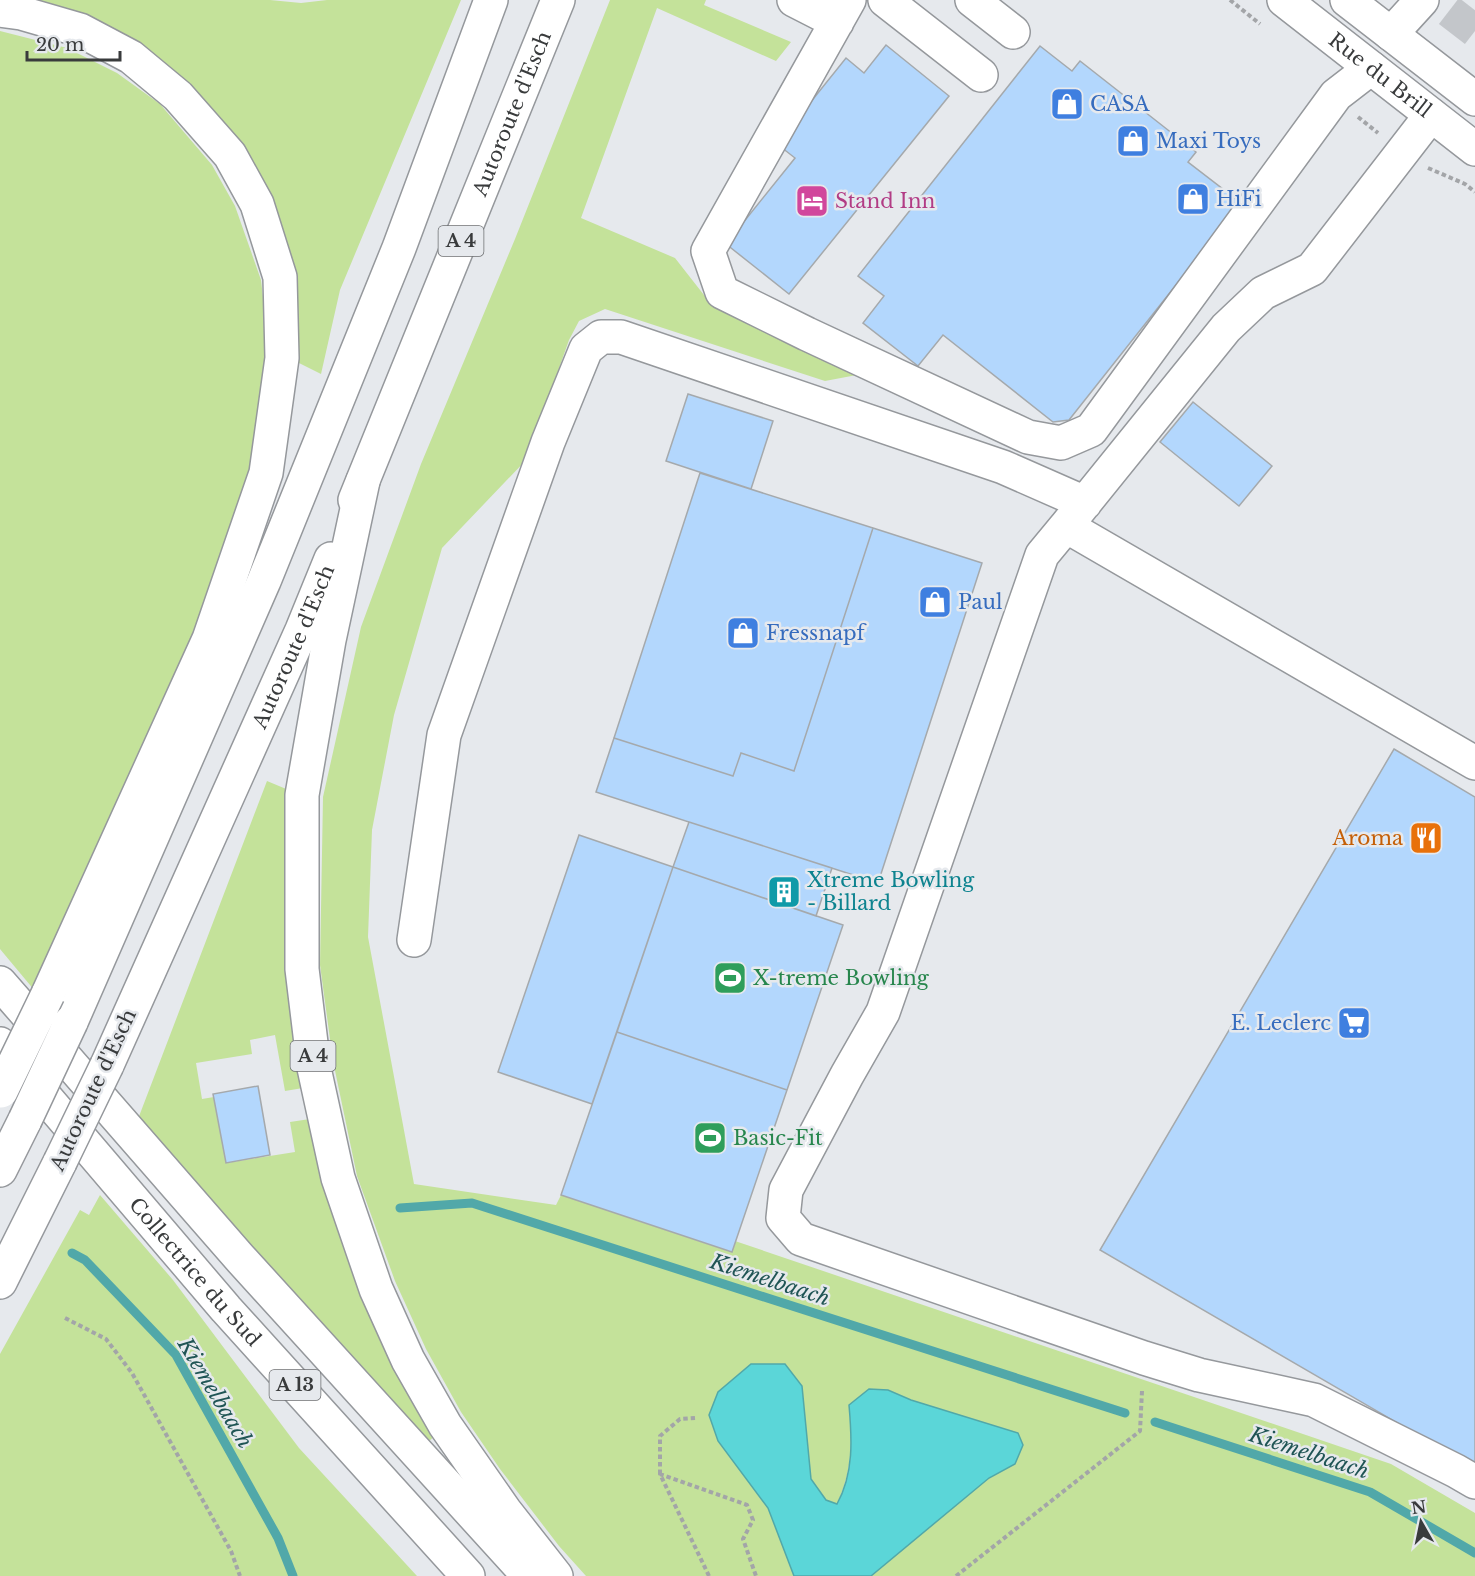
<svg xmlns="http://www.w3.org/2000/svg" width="1475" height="1576" font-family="'Libre Baskerville',serif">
	<rect width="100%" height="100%" fill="#e6e9ed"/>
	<!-- green -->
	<path fill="#c4e29a" d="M28 0H270L301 3 327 0H461L340 290 321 374 295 361 242 147Z
		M610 0H706L704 5 791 42 776 61 657 8 581 218 675 258 711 304 862 374 825 381 605 309 579 321 569 340 527 459 442 548 394 715 372 830 368 937 414 1184 556 1205 561 1195 731 1252 735 1241 1391 1464 1475 1513V1576H871L989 1478 1015 1464 1023 1445 1018 1433 911 1400 888 1390 849 1405C852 1443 853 1468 837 1504L826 1500 811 1479 802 1386 785 1364 751 1365 709 1415 718 1441 768 1508 794 1576H586L559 1546 500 1469 461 1412 426 1349 395 1281 357 1176 333 1061 320 965 323 797 361 627 421 464 515 239Z
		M0 31 67 48 117 73 160 104 212 165 235 206 261 280 269 349 253 463 196 629 35 991 0 949Z
		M267 781 291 791 303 1088 285 1091 275 1035 250 1040 252 1054 196 1063 202 1099 214 1097 226 1163 295 1152 290 1122 310 1119 437 1434 428 1442 138 1119Z
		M100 1195 173 1280 299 1448 417 1576H0V1354L80 1210 89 1215Z"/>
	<!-- water -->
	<path fill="#5bd6d8" stroke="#51a8a9" stroke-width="1.5" d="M751 1364H785L802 1386 811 1479 826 1500 837 1504C854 1473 852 1439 849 1405L869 1389 888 1390 911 1400 1018 1433 1023 1445 1015 1464 989 1478 871 1576H794L768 1508 718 1441 709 1415 718 1392Z"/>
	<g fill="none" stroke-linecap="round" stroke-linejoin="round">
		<!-- stream -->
		<path stroke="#51a8a9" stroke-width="9" d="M400 1208 472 1203 1125 1413
			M72 1253 85 1260 176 1355 278 1538 293 1576
			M1155 1422 1370 1492 1475 1553"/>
	</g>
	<!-- building -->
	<path fill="#b3d7fd" stroke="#a5a9ac" stroke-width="1.5" d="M886 45 949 96 789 294 726 244 795 158 777 144 846 58 864 73Z
		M1040 46 1072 71 1080 61 1196 152 1188 162 1241 203 1069 420 1053 422 943 335 918 366 863 323 884 296 858 276Z
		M688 394 773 421 751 489 666 461Z
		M1193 402 1272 466 1239 506 1160 442Z
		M700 473 873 528 794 771 741 753 733 776 614 738Z
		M873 528 982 563 878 883 596 792 614 738 733 776 741 753 794 771Z
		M1394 749 1475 797V1468L1100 1250Z
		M689 822 832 868 816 916 673 867Z
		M579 835 673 867 592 1104 498 1072Z
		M673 867 843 925 787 1090 617 1032Z
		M617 1032 787 1090 732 1252 561 1195Z
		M258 1086 270 1155 226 1163 213 1094Z"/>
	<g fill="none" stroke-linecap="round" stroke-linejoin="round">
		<!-- minor-tunnel -->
		<path stroke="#c3c6ca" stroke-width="33" stroke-dasharray="33 16" stroke-linecap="butt" d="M1449 11 1475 31"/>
		<!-- minor casing -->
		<g stroke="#95989c" stroke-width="36">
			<path id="minor" d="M794 0 837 22
				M849 0 708 251 722 292 807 334 1028 437 1061 443 1091 430 1336 95 1371 68
				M885 0 981 75
				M972 0 1013 32
				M1391 34 1422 0
				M1431 115 1312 269 1263 293 1226 328 1066 526 1475 763
				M1066 526 1042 555 883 1012 847 1075 786 1190 783 1218 801 1239 1144 1358 1199 1375 1314 1400 1456 1471 1475 1482
				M414 940 444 735 548 442 586 349 601 337H621L1003 467 1085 503"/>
		</g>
		<!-- major casing -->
		<g stroke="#95989c" stroke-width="36">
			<g id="major">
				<path id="s1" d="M1284 0 1475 149"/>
				<path d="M1347 0 1475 99"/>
			</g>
		</g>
		<!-- highway casing -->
		<g stroke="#95989c" stroke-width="36">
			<g id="highway">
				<path d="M0 10 21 13 80 30 131 57 178 96 230 155 257 204 280 277 282 358 266 473 209 639 48 994"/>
				<path d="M363 481 329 640 302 795V969L314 1068 338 1178 376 1289 408 1360 445 1425 505 1511 556 1576"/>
				<path id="s2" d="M355 500 558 0"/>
				<path d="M0 983 239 1257 529 1576"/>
				<path d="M71 1022 264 581 399 248 491 0"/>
				<path id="s3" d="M0 1044 226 1309 468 1576"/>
				<path id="s4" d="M107 1065 302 630 331 559"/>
				<path d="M0 1170 25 1120"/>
				<path d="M0 1282 60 1162"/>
			</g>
		</g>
		<!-- path -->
		<path stroke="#a3a5a8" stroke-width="4" stroke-dasharray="4.5 3" stroke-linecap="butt" d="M1230 0 1260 24
			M1358 117 1378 133
			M1428 168 1465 184 1475 192
			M65 1318 106 1339 132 1373 231 1551 240 1576
			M660 1474V1436L680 1419 695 1418
			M709 1576 660 1474 747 1505 753 1520 743 1539 756 1576
			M956 1576 1140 1431 1142 1391"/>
		<!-- minor -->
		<use href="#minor" stroke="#fff" stroke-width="33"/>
		<!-- major -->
		<use href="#major" stroke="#fff" stroke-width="33"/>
		<!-- highway -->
		<use href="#highway" stroke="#fff" stroke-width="33"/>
		<!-- highway-bridge casing -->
		<g stroke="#95989c" stroke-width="36" stroke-linecap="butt">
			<path id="highway-bridge" d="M1 1091 48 994
				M25 1120 71 1022
				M60 1162 107 1065"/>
		</g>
		<!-- highway-bridge -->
		<use href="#highway-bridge" stroke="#fff" stroke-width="33"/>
	</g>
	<!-- icons -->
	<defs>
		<g id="shop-square" transform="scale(1.725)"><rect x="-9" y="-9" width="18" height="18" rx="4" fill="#3f7fe0" stroke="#e6e9ed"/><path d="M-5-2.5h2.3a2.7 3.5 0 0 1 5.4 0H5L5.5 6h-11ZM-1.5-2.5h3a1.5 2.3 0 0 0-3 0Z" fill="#fff"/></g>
		<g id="hotel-square" transform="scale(1.725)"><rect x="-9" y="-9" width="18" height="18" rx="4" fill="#d1479c" stroke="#e6e9ed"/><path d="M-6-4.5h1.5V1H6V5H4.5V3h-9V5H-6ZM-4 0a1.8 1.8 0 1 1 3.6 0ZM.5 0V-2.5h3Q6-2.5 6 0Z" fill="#fff"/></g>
		<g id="restaurant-square" transform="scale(1.725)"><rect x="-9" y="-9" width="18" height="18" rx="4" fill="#e8710a" stroke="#e6e9ed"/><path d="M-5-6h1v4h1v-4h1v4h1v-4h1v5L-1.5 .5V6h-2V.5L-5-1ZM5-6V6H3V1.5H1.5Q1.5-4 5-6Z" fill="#fff"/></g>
		<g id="building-square" transform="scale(1.725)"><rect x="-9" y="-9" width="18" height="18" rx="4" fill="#0f9aa8" stroke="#e6e9ed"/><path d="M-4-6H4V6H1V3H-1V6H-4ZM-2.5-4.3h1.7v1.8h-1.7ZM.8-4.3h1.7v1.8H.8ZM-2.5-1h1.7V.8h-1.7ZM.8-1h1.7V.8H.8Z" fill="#fff"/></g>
		<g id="stadium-square" transform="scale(1.725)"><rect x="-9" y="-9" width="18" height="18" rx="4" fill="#2e9e5b" stroke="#e6e9ed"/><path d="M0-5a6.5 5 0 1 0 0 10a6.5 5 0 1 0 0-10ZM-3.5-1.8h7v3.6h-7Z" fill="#fff"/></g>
		<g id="supermarket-square" transform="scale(1.725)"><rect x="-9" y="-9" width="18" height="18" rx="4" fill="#3f7fe0" stroke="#e6e9ed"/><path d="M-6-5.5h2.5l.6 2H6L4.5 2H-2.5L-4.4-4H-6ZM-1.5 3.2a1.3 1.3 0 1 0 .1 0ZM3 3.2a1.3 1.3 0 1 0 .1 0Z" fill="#fff"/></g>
	</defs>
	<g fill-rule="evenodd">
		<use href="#shop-square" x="1067" y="104"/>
		<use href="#shop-square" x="1133" y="141"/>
		<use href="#shop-square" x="1193" y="199"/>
		<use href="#hotel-square" x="812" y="201"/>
		<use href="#shop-square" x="935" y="602"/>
		<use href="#shop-square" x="743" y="633"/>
		<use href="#restaurant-square" x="1426" y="838"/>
		<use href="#building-square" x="784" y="892"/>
		<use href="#stadium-square" x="730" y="978"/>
		<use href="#supermarket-square" x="1354" y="1023"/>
		<use href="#stadium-square" x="710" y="1138"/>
	</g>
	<g text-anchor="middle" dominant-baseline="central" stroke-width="5" stroke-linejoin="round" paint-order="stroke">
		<!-- shield labels -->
		<g fill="#e6e9ed" stroke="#6d6f71" stroke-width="1.5">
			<rect x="438.5" y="226" width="45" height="30" rx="4.5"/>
			<rect x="290.5" y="1041" width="45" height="30" rx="4.5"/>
			<rect x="269.5" y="1370" width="51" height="30" rx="4.5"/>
		</g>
		<g font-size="18" font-weight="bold" fill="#393b3c">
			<text x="461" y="241">A 4</text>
			<text x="313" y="1056">A 4</text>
			<text x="295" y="1385">A 13</text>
		</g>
		<!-- street labels -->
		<g font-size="20" fill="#393b3c" stroke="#e6e9ed">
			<text stroke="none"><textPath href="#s1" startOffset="122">Rue du Brill</textPath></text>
			<text stroke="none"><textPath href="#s2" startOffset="417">Autoroute d'Esch</textPath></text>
			<text stroke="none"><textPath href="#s4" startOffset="458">Autoroute d'Esch</textPath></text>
			<text transform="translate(93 1090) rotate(-65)">Autoroute d'Esch</text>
			<text stroke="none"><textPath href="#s3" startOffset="300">Collectrice du Sud</textPath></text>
		</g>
		<!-- shop labels -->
		<g font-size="20" fill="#366cbe" stroke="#e6e9ed" text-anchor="start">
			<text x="1090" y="104">CASA</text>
			<text x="1156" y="141">Maxi Toys</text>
			<text x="1216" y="199">HiFi</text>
			<text x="958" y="602">Paul</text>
			<text x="766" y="633">Fressnapf</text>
			<text x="1331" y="1023" text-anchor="end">E. Leclerc</text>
		</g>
		<!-- hotel labels -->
		<g font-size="20" fill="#b23c85" stroke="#e6e9ed" text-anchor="start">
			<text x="835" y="201">Stand Inn</text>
		</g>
		<!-- food labels -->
		<g font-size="20" fill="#c56008" stroke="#e6e9ed" text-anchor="end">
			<text x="1403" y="838">Aroma</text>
		</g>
		<!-- culture labels -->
		<g font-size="20" fill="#0d838f" stroke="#e6e9ed" text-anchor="start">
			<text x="807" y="880">Xtreme Bowling<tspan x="807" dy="23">- Billard</tspan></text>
		</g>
		<!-- leisure labels -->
		<g font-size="20" fill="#27864d" stroke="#e6e9ed" text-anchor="start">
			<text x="753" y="978">X-treme Bowling</text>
			<text x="733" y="1138">Basic-Fit</text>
		</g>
		<!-- water labels -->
		<g font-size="21" font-style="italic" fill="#205555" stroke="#e6e9ed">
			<text transform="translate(770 1280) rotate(18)">Kiemelbaach</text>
			<text transform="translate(215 1393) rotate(59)">Kiemelbaach</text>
			<text transform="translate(1309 1453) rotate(18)">Kiemelbaach</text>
		</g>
	</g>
	<!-- north arrow -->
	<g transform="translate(1421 1522) rotate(351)" stroke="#e6e9ed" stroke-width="4.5" paint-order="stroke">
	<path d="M0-4.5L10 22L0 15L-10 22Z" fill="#393b3c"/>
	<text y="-9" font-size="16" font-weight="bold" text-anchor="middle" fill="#393b3c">N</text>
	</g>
	<!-- scale -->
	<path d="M27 51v9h93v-9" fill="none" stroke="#393b3c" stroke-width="3"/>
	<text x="36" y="51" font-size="18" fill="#393b3c" stroke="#e6e9ed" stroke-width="4.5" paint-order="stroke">20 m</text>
</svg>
